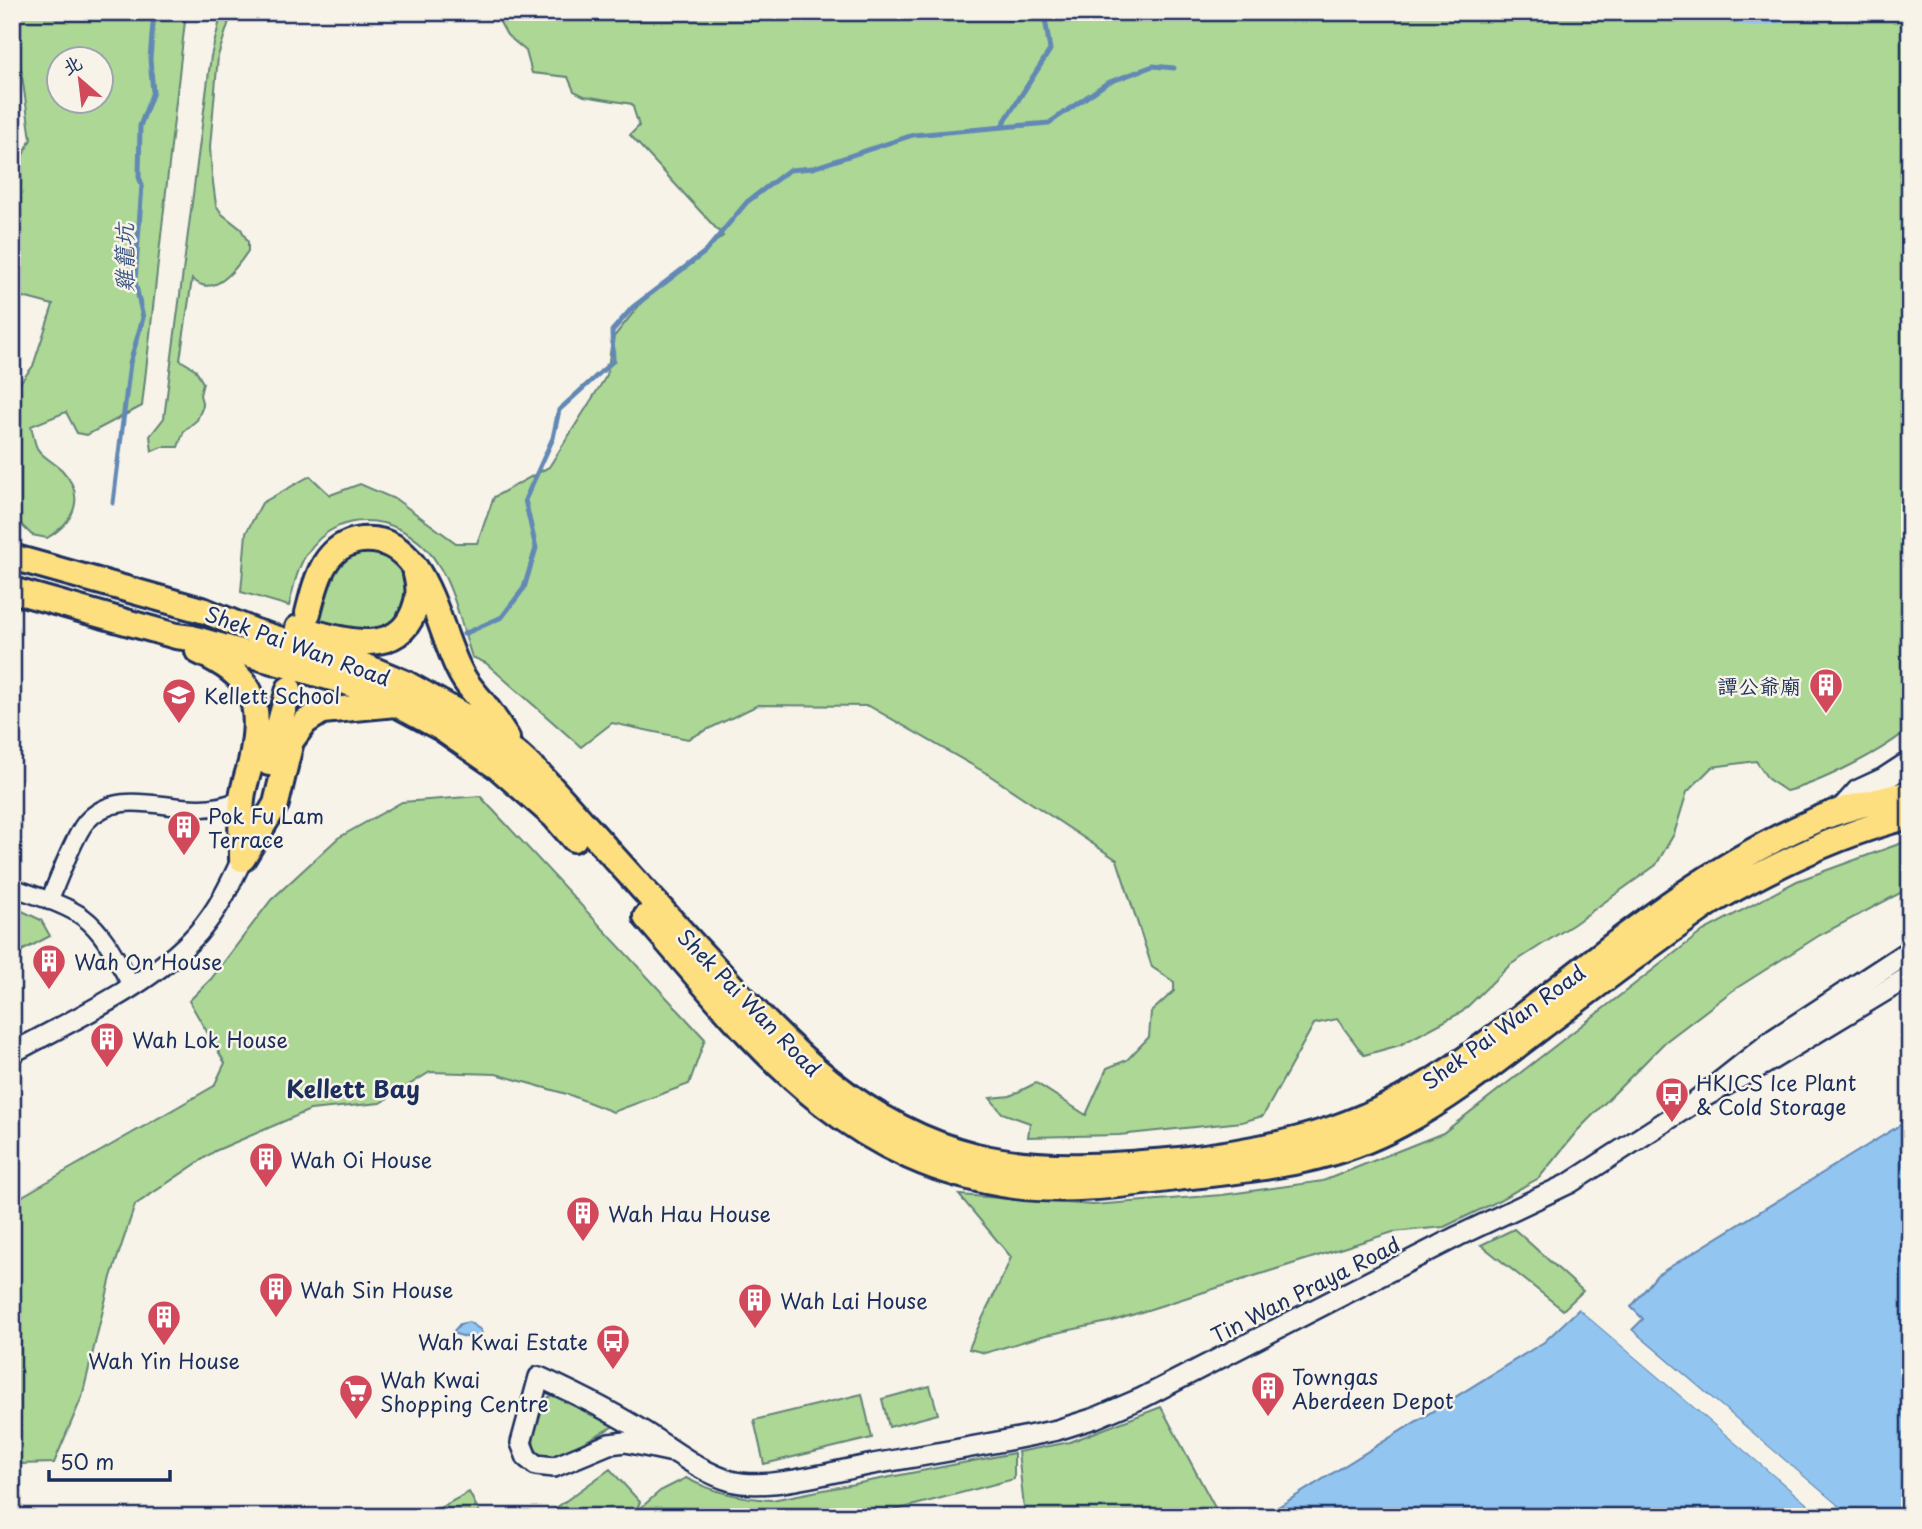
<svg xmlns="http://www.w3.org/2000/svg" width="1922" height="1529" font-family="'Playpen Sans','LXGW WenKai TC',sans-serif">
	<rect width="100%" height="100%" fill="#f7f3e8"/>
	<filter id="ink" filterUnits="userSpaceOnUse"><feTurbulence type="fractalNoise" baseFrequency=".0143" numOctaves="2"/><feDisplacementMap in="SourceGraphic" scale="14" xChannelSelector="R" yChannelSelector="G"/><feConvolveMatrix kernelMatrix="1 2 1 2 8 2 1 2 1" color-interpolation-filters="sRGB"/></filter>
	<g filter="url(#ink)">
		<!-- green -->
		<path fill="#add794" stroke="#648379" stroke-width="2" fill-rule="evenodd" d="M12 12H186L142 406 87 435 77 433 66 412 31 426C33 433 34 442 37 448 42 457 55 463 62 470 87 497 74 522 47 538L32 535 12 516V426L16 416 12 406V393L33 366 53 305 15 295 12 301V177L31 139 21 69 12 58ZM60 60H102V102H60Z
			M222 12H232L218 56 210 147 212 175 216 205 222 214 241 229 248 242V251C239 264 221 291 202 285 198 284 195 281 192 279L180 360 195 369 203 383 200 395 203 406 197 420 184 431 178 447H162L152 451 150 436 164 418 211 56Z
			M501 12H1910V727C1888 749 1816 785 1786 791L1768 779 1756 761 1712 767 1687 792 1674 834 1656 865 1574 924 1510 965 1462 1012 1400 1045 1364 1055 1337 1019 1314 1024 1263 1116 1242 1122 1119 1135 1028 1137 1030 1123 1002 1113 990 1098 1010 1096 1036 1083 1086 1115 1107 1068 1127 1060 1149 1037 1151 1012 1174 991V982L1152 967 1117 860 986 773 869 706 758 705 688 739 612 723 581 747 486 663 472 657C462 628 455 592 439 566 410 516 340 501 306 555 297 569 293 589 289 606L241 592 246 533 262 503 310 476 330 495 360 484 397 500 456 543H477L494 497 549 467 607 375 612 339 645 298 723 236 630 135 639 126 632 104 584 96 574 91 568 77 532 73 526 51 507 35 498 19Z
			M354 551C363 552 374 551 382 553 422 566 410 628 373 635 363 637 326 627 314 625L330 567Z
			M480 796 705 1039 689 1084 613 1112 570 1095 496 1074 430 1072 380 1103 310 1110 215 1151 135 1205 111 1277 82 1397 54 1463 19 1464 12 1474V1202L214 1086 225 1063 189 1001 211 979 271 900 338 838 402 802Z
			M1910 840V888L1820 935 1732 991 1665 1042 1577 1131 1539 1178 1492 1204 1444 1227 1393 1232 1113 1321 1042 1336 985 1353 969 1349C981 1317 999 1288 1011 1257L959 1195 1093 1205 1222 1195 1323 1181 1443 1133 1703 931 1797 881Z
			M12 906 41 920 50 936 12 956Z
			M1514 1229 1583 1291 1563 1310 1481 1245Z
			M930 1386 938 1414 889 1427 882 1399Z
			M862 1394 872 1438 764 1464 754 1420Z
			M552 1395 561 1396 614 1426 559 1456C517 1468 535 1403 552 1395Z
			M1161 1407 1220 1517H1025L1018 1452 1070 1442Z
			M1014 1453V1479L869 1517H549L556 1508 610 1469 640 1502 635 1513 660 1491 686 1478C714 1493 741 1498 772 1500Z
			M469 1492 482 1517H439L436 1510Z"/>
		<!-- water -->
		<path fill="#92c5ef" stroke="#6289b5" stroke-width="2" d="M1910 1119V1517H1851L1632 1330 1643 1319 1631 1307 1657 1275Z
			M1579 1309 1823 1517H1262L1544 1342Z
			M469 1322 481 1330 483 1342 452 1333 460 1324Z"/>
		<!-- pier -->
		<path fill="#f7f3e8" d="M1582 1306 1826 1514 1827 1517H1823L1579 1309Z
			M1629 1328 1851 1517H1846L1630 1333Z"/>
		<g fill="none" stroke-linecap="round" stroke-linejoin="round">
			<!-- stream -->
			<path stroke="#6289b5" stroke-width="5" d="M1001 127 1050 50 1044 12
				M113 503 130 363 143 318 135 281 142 185 139 177 140 126 153 92 150 59 154 12
				M464 634 502 617 524 588 536 548 525 500 553 438 559 410 613 361 612 331 633 307 705 252 747 202 789 170 813 168 913 135 1049 123 1107 83 1153 66 1174 68"/>
			<!-- canal -->
			<path stroke="#92c5ef" stroke-width="18" d="M1719 12C1742 16 1763 21 1786 12"/>
			<!-- minor casing -->
			<g stroke="#1b2f5e" stroke-width="21">
				<path id="minor" d="M12 887C35 896 63 903 83 917 105 933 118 962 131 985
					M49 901C57 883 74 836 86 822 116 788 161 809 200 808 215 808 228 805 242 799"/>
			</g>
			<!-- tertiary casing -->
			<g stroke="#1b2f5e" stroke-width="24">
				<path id="tertiary" d="M12 1053C72 1020 153 984 198 933 218 910 230 885 242 859
					M673 1452 626 1442 609 1444 554 1467 536 1465 527 1458 521 1443 539 1377C579 1395 620 1416 657 1440 680 1455 704 1473 731 1481 767 1491 831 1472 868 1465 931 1454 994 1444 1057 1430L1095 1418 1142 1398 1458 1236 1570 1183 1697 1101 1763 1065 1910 976"/>
			</g>
			<!-- secondary casing -->
			<g stroke="#1b2f5e" stroke-width="26">
				<path id="secondary" d="M1841 810 1858 791 1884 779 1910 762
					M1697 1101 1774 1040 1910 951"/>
			</g>
			<!-- primary casing -->
			<g stroke="#1b2f5e" stroke-width="30">
				<path id="primary" d="M12 557 205 611 256 632 362 665 405 683 473 721 518 755 541 776C596 837 650 898 705 957 785 1044 857 1126 976 1156 1043 1172 1112 1166 1179 1160 1291 1148 1375 1125 1467 1058 1580 975 1685 876 1816 820 1846 807 1878 801 1910 793
					M12 590 176 636 192 638 349 683 396 704 441 728 499 768 554 816 574 839
					M308 613C316 582 323 545 361 540 429 533 437 635 463 677 469 688 479 697 486 707 494 717 500 728 507 738
					M298 628C335 638 395 661 414 611 419 598 420 588 416 574
					M198 651C255 677 263 702 251 762 248 775 243 787 242 799 240 818 242 839 242 859
					M269 763 289 689
					M243 858 276 804 291 741 305 722 322 711 396 704
					M646 917C754 1041 840 1162 1015 1186 1071 1193 1129 1184 1184 1177 1263 1168 1329 1163 1401 1124 1451 1097 1494 1063 1540 1028 1596 986 1653 942 1711 902 1773 866 1840 833 1910 816"/>
			</g>
			<!-- minor -->
			<use href="#minor" stroke="#f7f3e8" stroke-width="16"/>
			<!-- tertiary -->
			<use href="#tertiary" stroke="#f7f3e8" stroke-width="19"/>
			<!-- secondary -->
			<use href="#secondary" stroke="#f7f3e8" stroke-width="21"/>
			<!-- primary -->
			<use href="#primary" stroke="#fddf80" stroke-width="24"/>
		</g>
	</g>
	<!-- icons -->
	<defs>
		<g id="building-pin" transform="scale(1.75)"><path d="M0 17L-7.5 6A9.5 9.5 0 1 1 7.5 6Z" fill="#d1495b" stroke="#f7f3e8"/><path d="M-4-6H4V6H1V3H-1V6H-4ZM-2.5-4.3h1.7v1.8h-1.7ZM.8-4.3h1.7v1.8H.8ZM-2.5-1h1.7V.8h-1.7ZM.8-1h1.7V.8H.8Z" fill="#fff"/></g>
		<g id="school-pin" transform="scale(1.75)"><path d="M0 17L-7.5 6A9.5 9.5 0 1 1 7.5 6Z" fill="#d1495b" stroke="#f7f3e8"/><path d="M0-5L7-2L0 1L-7-2ZM-4 1L0 2.5L4 1V4Q0 6-4 4Z" fill="#fff"/></g>
		<g id="bus-pin" transform="scale(1.75)"><path d="M0 17L-7.5 6A9.5 9.5 0 1 1 7.5 6Z" fill="#d1495b" stroke="#f7f3e8"/><path d="M-5-6H5V4H4V6H2V4H-2V6H-4V4H-5ZM-3.5-4V0h7V-4ZM-3.5 1.2v1.5H-2V1.2ZM2 1.2v1.5H3.5V1.2Z" fill="#fff"/></g>
		<g id="supermarket-pin" transform="scale(1.75)"><path d="M0 17L-7.5 6A9.5 9.5 0 1 1 7.5 6Z" fill="#d1495b" stroke="#f7f3e8"/><path d="M-6-5.5h2.5l.6 2H6L4.5 2H-2.5L-4.4-4H-6ZM-1.5 3.2a1.3 1.3 0 1 0 .1 0ZM3 3.2a1.3 1.3 0 1 0 .1 0Z" fill="#fff"/></g>
	</defs>
	<g fill-rule="evenodd">
		<use href="#building-pin" x="1826" y="685"/>
		<use href="#school-pin" x="179" y="695"/>
		<use href="#building-pin" x="184" y="827"/>
		<use href="#building-pin" x="49" y="961"/>
		<use href="#building-pin" x="107" y="1039"/>
		<use href="#bus-pin" x="1672" y="1094"/>
		<use href="#building-pin" x="266" y="1159"/>
		<use href="#building-pin" x="583" y="1213"/>
		<use href="#building-pin" x="276" y="1289"/>
		<use href="#building-pin" x="755" y="1300"/>
		<use href="#building-pin" x="164" y="1317"/>
		<use href="#bus-pin" x="613" y="1341"/>
		<use href="#building-pin" x="1268" y="1388"/>
		<use href="#supermarket-pin" x="356" y="1391"/>
	</g>
	<g text-anchor="middle" dominant-baseline="central" stroke-width="5" stroke-linejoin="round" paint-order="stroke">
		<!-- street labels -->
		<g font-size="21" fill="#1b2f5e" stroke="#f7f3e8">
			<text transform="translate(298 645) rotate(20)">Shek Pai Wan Road</text>
			<text transform="translate(750 1002) rotate(46)">Shek Pai Wan Road</text>
			<text transform="translate(1503 1026) rotate(-36)">Shek Pai Wan Road</text>
			<text transform="translate(1305 1289) rotate(-27)">Tin Wan Praya Road</text>
		</g>
		<!-- poi labels -->
		<g font-size="21" fill="#1b2f5e" stroke="#f7f3e8" text-anchor="start">
			<text x="1801" y="685" text-anchor="end">譚公爺廟</text>
			<text x="204" y="695">Kellett School</text>
			<text x="208" y="815">Pok Fu Lam<tspan x="208" dy="24">Terrace</tspan></text>
			<text x="74" y="961">Wah On House</text>
			<text x="132" y="1039">Wah Lok House</text>
			<text x="1696" y="1082">HKICS Ice Plant<tspan x="1696" dy="24">&amp; Cold Storage</tspan></text>
			<text x="290" y="1159">Wah Oi House</text>
			<text x="608" y="1213">Wah Hau House</text>
			<text x="300" y="1289">Wah Sin House</text>
			<text x="780" y="1300">Wah Lai House</text>
			<text x="588" y="1341" text-anchor="end">Wah Kwai Estate</text>
			<text x="164" y="1360" text-anchor="middle">Wah Yin House</text>
			<text x="1292" y="1376">Towngas<tspan x="1292" dy="24">Aberdeen Depot</tspan></text>
			<text x="380" y="1379">Wah Kwai<tspan x="380" dy="24">Shopping Centre</tspan></text>
		</g>
		<!-- water labels -->
		<g font-size="23" font-style="italic" fill="#395482" stroke="#f7f3e8">
			<text transform="translate(123 258) rotate(-90)">雞籠坑</text>
		</g>
		<!-- quarter labels -->
		<g font-size="24" font-weight="bold" fill="#1b2f5e" stroke="#f7f3e8">
			<text x="353" y="1088">Kellett Bay</text>
		</g>
	</g>
	<!-- margin -->
	<rect width="1922" height="1529" fill="none" stroke="#f7f3e8" stroke-width="42"/>
	<rect x="21" y="21" width="1880" height="1487" fill="none" stroke="#1b2f5e" stroke-width="2.5" filter="url(#ink)"/>
	<!-- north arrow -->
	<g transform="translate(80 80) rotate(332)"><circle r="33" fill="#f7f3e8" stroke="#9fa5b1" stroke-width="2"/>
	<path d="M0-5L12 26L0 18L-12 26Z" fill="#d1495b"/>
	<text y="-10" font-size="19" font-weight="bold" text-anchor="middle" fill="#1b2f5e">北</text>
	</g>
	<!-- scale -->
	<path d="M49 1470v10h121v-10" fill="none" stroke="#1b2f5e" stroke-width="3.5"/>
	<text x="60" y="1470" font-size="21" fill="#1b2f5e" stroke="#f7f3e8" stroke-width="5" paint-order="stroke">50 m</text>
</svg>
